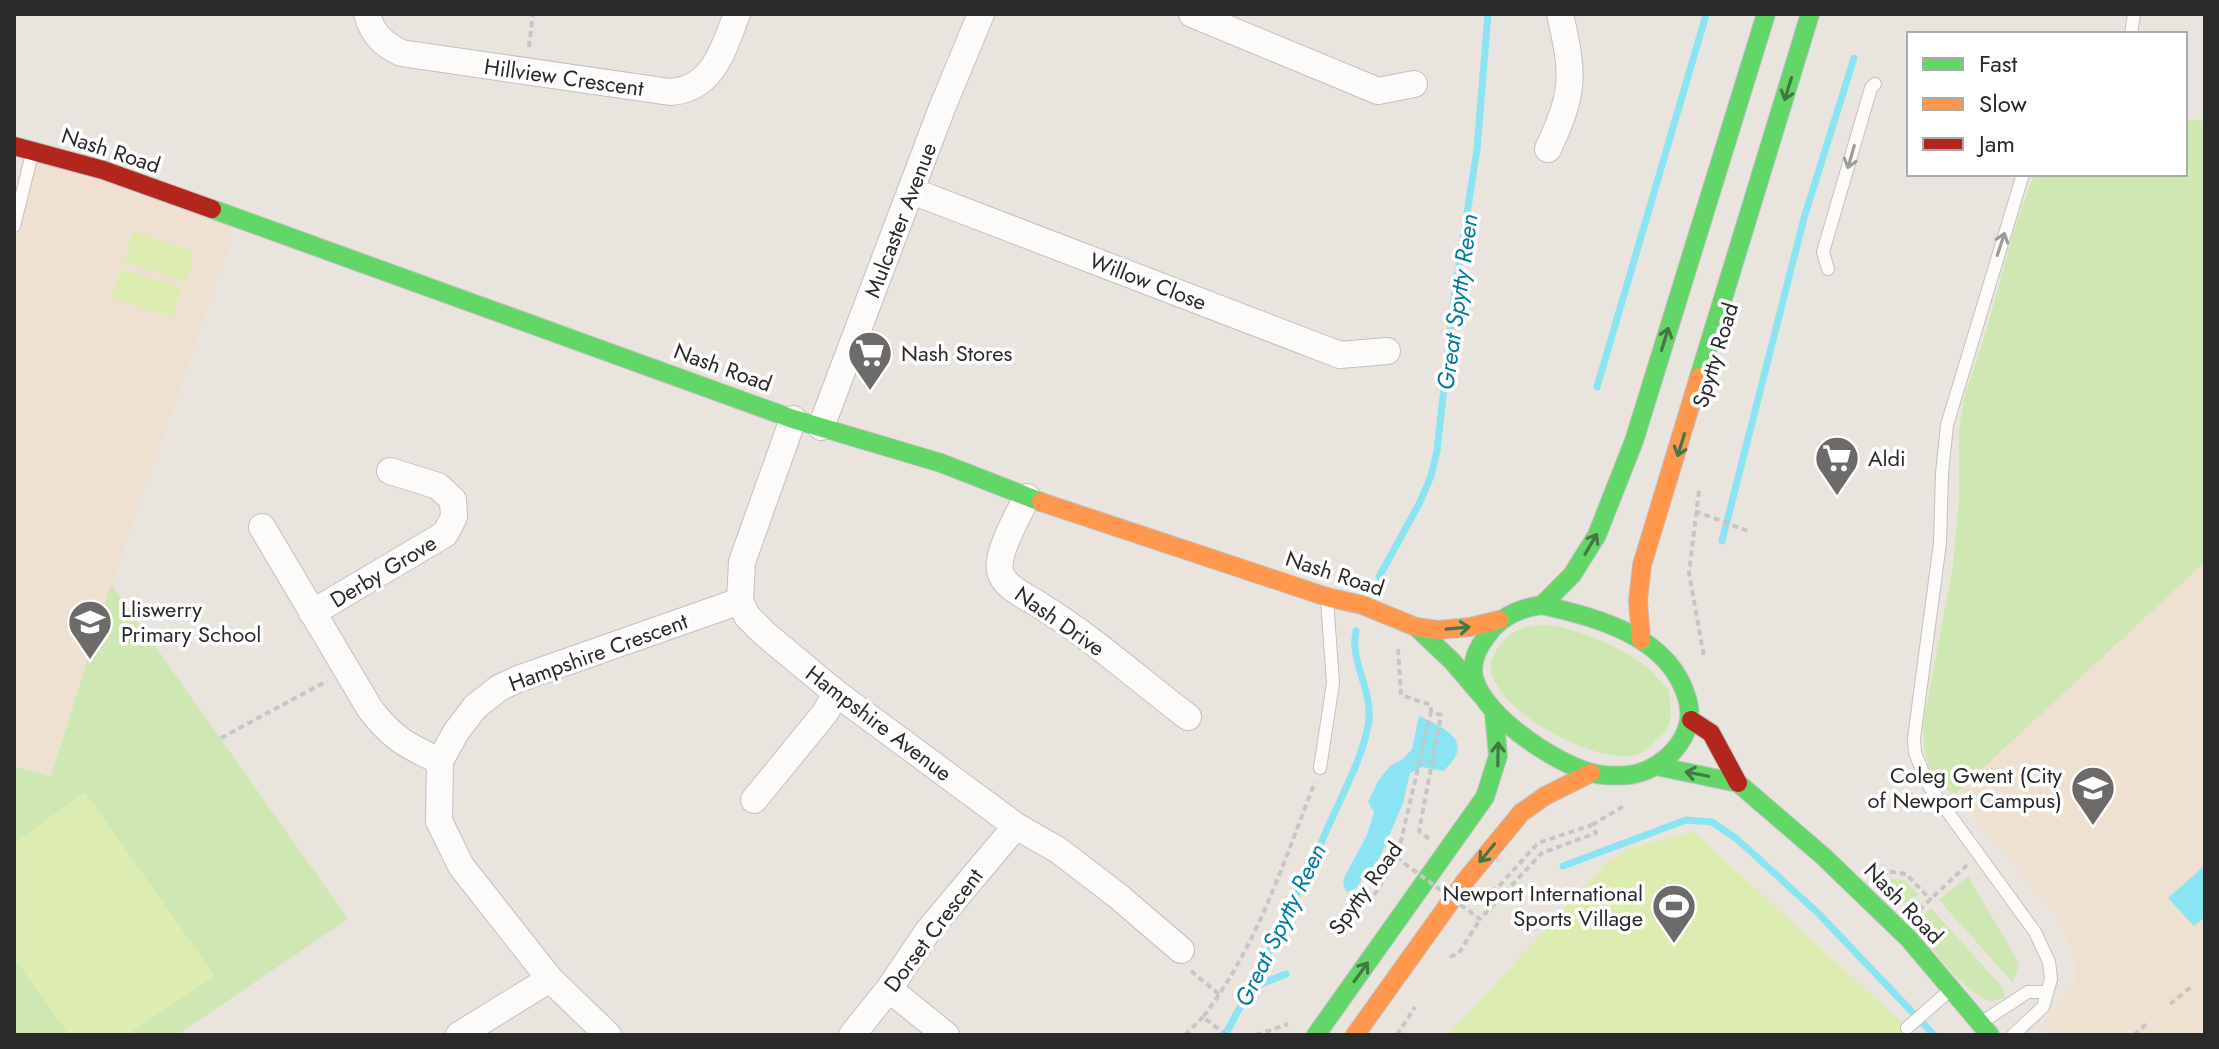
<svg xmlns="http://www.w3.org/2000/svg" width="2219" height="1049" font-family="Jost,sans-serif">
	<rect width="100%" height="100%" fill="#eae4de"/>
	<!-- education -->
	<path fill="#eee1d1" d="M33 151 238 220 112 584 348 919 177 1035H14V211Z
		M2205 562V1035H2052L2043 1023 2075 983V956L2058 918 1955 794Z"/>
	<!-- green -->
	<path fill="#cfe7b3" d="M2185 119 2205 121V562L1955 794C1926 781 1922 748 1924 720L1953 566 1959 498V430L1964 399 1988 325 2015 227 2034 174H2185Z
		M111 584 348 919 177 1035H14V766L51 777Z
		M1542 625C1571 625 1624 648 1647 667 1655 674 1662 683 1669 690 1669 700 1672 712 1670 721 1668 730 1663 734 1656 740 1651 745 1643 753 1637 755 1597 765 1504 715 1492 675 1487 659 1503 636 1518 630 1524 626 1534 626 1542 625Z
		M1968 876 2019 963 2013 983 1939 900Z
		M1881 878 1905 880 1918 895 1908 905Z
		M1931 908 2002 987 2005 998C2004 998 1993 1001 1992 1001 1970 1000 1927 942 1912 925Z"/>
	<!-- pitch -->
	<path fill="#ddecb0" d="M133 232 195 252 186 282 124 262Z
		M121 269 182 288 173 317 111 298Z
		M85 792 215 976 127 1035H69L14 958V843Z
		M1693 831 1915 1035H1448L1607 862 1624 850Z"/>
	<!-- water -->
	<path fill="#8be4f2" d="M1419 716C1445 728 1477 742 1443 771L1422 767 1410 773 1403 803 1380 857 1356 888 1346 892 1343 883 1345 876 1367 835 1374 812 1368 802 1378 781 1390 766 1403 759 1412 749Z
		M2205 865V917L2194 926 2168 898Z"/>
	<g fill="none" stroke-linecap="round" stroke-linejoin="round">
		<!-- stream -->
		<path stroke="#8be4f2" stroke-width="7" d="M1597 387 1706 15
			M1722 541 1804 218 1854 58
			M1379 577 1420 502 1431 476 1437 451 1453 305 1477 149 1488 14
			M1563 866 1686 820 1712 822 1737 839 1819 914 1934 1035
			M1251 988 1286 974
			M1225 1035C1264 964 1300 891 1333 816 1346 787 1362 757 1368 726 1375 692 1349 663 1356 631"/>
		<!-- lane casing -->
		<g stroke="#c2c1c1" stroke-width="14">
			<path id="lane" d="M2131 34 2134 14
				M14 226 32 154
				M1828 269 1823 252 1871 88 1875 84
				M1320 768 1333 683 1327 600
				M1982 1022 2028 992H2045
				M1907 1028 1949 991
				M2013 1035 2043 1007 2051 979 2049 962 2035 932 1929 786 1915 753 1914 738 1940 543 1942 473 1947 425 2023 174"/>
		</g>
		<!-- street casing -->
		<g stroke="#c2c1c1" stroke-width="28">
			<path id="street" d="M367 14C373 35 382 43 401 53L670 92C714 89 723 49 737 14
				M1192 14 1378 91 1414 84
				M1548 149C1575 91 1574 76 1560 14
				M912 191 1340 355 1387 351
				M793 419 742 562 740 601 747 616 765 634 836 693 1016 826 1058 850 1118 896 1181 950
				M821 427 942 108 981 14
				M1027 497C1019 514 996 552 1000 571 1004 588 1028 597 1041 606 1093 638 1139 680 1188 717
				M262 527 370 709C392 738 407 746 440 761
				M312 613 445 534 454 517 453 500 438 486 390 471
				M754 800 825 713 836 693
				M889 989 946 1035
				M459 1035 550 979
				M608 1035 550 979 461 866 439 821 440 761 456 732 475 707 499 688 518 679 740 601
				M852 1035 889 989 928 931 1016 826"/>
		</g>
		<!-- fast casing -->
		<g stroke="#c2c1c1" stroke-width="20">
			<path id="fast" d="M212 209 793 419 941 463 1041 502
				M1699 377 1810 14
				M1542 605 1572 575 1597 535 1634 441 1766 14
				M1542 605C1598 618 1669 636 1687 698 1692 714 1689 730 1679 744 1668 760 1648 773 1629 775 1617 776 1604 776 1592 773 1556 764 1474 711 1473 670 1473 658 1479 646 1486 637 1499 617 1519 608 1542 605Z
				M1416 627 1452 661 1481 695
				M1656 766 1738 783 1824 857 1909 939 1990 1035
				M1316 1035 1485 797 1498 756 1494 713"/>
		</g>
		<!-- slow casing -->
		<g stroke="#c2c1c1" stroke-width="20">
			<path id="slow" d="M1041 502 1327 597 1362 605 1416 627 1438 630 1470 627 1499 620
				M1641 640 1638 601 1642 565 1699 377
				M1355 1035 1466 880 1521 813 1545 796 1591 773"/>
		</g>
		<!-- jam casing -->
		<g stroke="#c2c1c1" stroke-width="20">
			<path id="jam" d="M14 146 103 170 212 209
				M1691 720 1711 733 1738 783"/>
		</g>
		<!-- path -->
		<path stroke="#c6c6c5" stroke-width="4" stroke-dasharray="6 4" stroke-linecap="butt" d="M529 47 533 14
			M1699 491 1689 573 1704 657
			M1695 511 1748 531
			M1398 649 1401 695 1431 705V712
			M221 738 327 681
			M1592 825 1624 806
			M1880 870 1906 874 1931 900
			M1375 901 1371 900 1397 858
			M1919 910 1968 864
			M1450 957 1459 953 1480 919
			M1191 971 1220 995
			M2170 1004 2191 987
			M1185 1035 1203 1017
			M1226 1035 1203 1017C1257 947 1283 863 1315 782
			M1256 1035 1288 1024
			M1397 1035 1415 1007
			M2134 1035 2148 1022"/>
		<!-- lane -->
		<use href="#lane" stroke="#fcfbfa" stroke-width="12"/>
		<!-- street -->
		<use href="#street" stroke="#fcfbfa" stroke-width="26"/>
		<!-- fast -->
		<use href="#fast" stroke="#63d668" stroke-width="18"/>
		<!-- slow -->
		<use href="#slow" stroke="#ff974d" stroke-width="18"/>
		<!-- jam -->
		<use href="#jam" stroke="#b3261e" stroke-width="18"/>
		<!-- path-bridge -->
		<path stroke="#c6c6c5" stroke-width="4" stroke-dasharray="6 4" stroke-linecap="butt" d="M1429 839 1419 831 1441 715 1431 712 1397 858 1480 919 1542 853 1596 833 1592 825 1538 843 1499 886 1490 891"/>
	</g>
	<!-- one-way arrows -->
	<defs><path id="oneway-shaft" d="M-6 0H5M1.5-3L5.5 0L1.5 3" fill="none" stroke-width="1.6" stroke-linecap="round" stroke-linejoin="round" transform="scale(2)"/></defs>
	<g stroke="#447746">
		<use href="#oneway-shaft" transform="translate(1788 89) rotate(107)"/>
		<use href="#oneway-shaft" transform="translate(1665 339) rotate(-73)"/>
		<use href="#oneway-shaft" transform="translate(1681 445) rotate(107)"/>
		<use href="#oneway-shaft" transform="translate(1591 544) rotate(-60)"/>
		<use href="#oneway-shaft" transform="translate(1458 628) rotate(-5)"/>
		<use href="#oneway-shaft" transform="translate(1498 754) rotate(-89)"/>
		<use href="#oneway-shaft" transform="translate(1697 774) rotate(-169)"/>
		<use href="#oneway-shaft" transform="translate(1487 853) rotate(129)"/>
		<use href="#oneway-shaft" transform="translate(1361 972) rotate(-54)"/>
	</g>
	<g stroke="#9e9d9c">
		<use href="#oneway-shaft" transform="translate(1851 157) rotate(106)"/>
		<use href="#oneway-shaft" transform="translate(2001 244) rotate(-72)"/>
	</g>
	<!-- icons -->
	<defs>
		<g id="supermarket-pin" transform="scale(2.3)"><path d="M0 17L-7.5 6A9.5 9.5 0 1 1 7.5 6Z" fill="#6d6b69" stroke="#fff"/><path d="M-6-5.5h2.5l.6 2H6L4.5 2H-2.5L-4.4-4H-6ZM-1.5 3.2a1.3 1.3 0 1 0 .1 0ZM3 3.2a1.3 1.3 0 1 0 .1 0Z" fill="#fff"/></g>
		<g id="school-pin" transform="scale(2.3)"><path d="M0 17L-7.5 6A9.5 9.5 0 1 1 7.5 6Z" fill="#6d6b69" stroke="#fff"/><path d="M0-5L7-2L0 1L-7-2ZM-4 1L0 2.5L4 1V4Q0 6-4 4Z" fill="#fff"/></g>
		<g id="university-pin" transform="scale(2.3)"><path d="M0 17L-7.5 6A9.5 9.5 0 1 1 7.5 6Z" fill="#6d6b69" stroke="#fff"/><path d="M0-5L7-2L0 1L-7-2ZM-4 1L0 2.5L4 1V4Q0 6-4 4Z" fill="#fff"/></g>
		<g id="stadium-pin" transform="scale(2.3)"><path d="M0 17L-7.5 6A9.5 9.5 0 1 1 7.5 6Z" fill="#6d6b69" stroke="#fff"/><path d="M0-5a6.5 5 0 1 0 0 10a6.5 5 0 1 0 0-10ZM-3.5-1.8h7v3.6h-7Z" fill="#fff"/></g>
	</defs>
	<g fill-rule="evenodd">
		<use href="#supermarket-pin" x="870" y="353"/>
		<use href="#supermarket-pin" x="1837" y="458"/>
		<use href="#school-pin" x="90" y="622"/>
		<use href="#university-pin" x="2093" y="788"/>
		<use href="#stadium-pin" x="1674" y="906"/>
	</g>
	<g text-anchor="middle" dominant-baseline="central" stroke-width="7" stroke-linejoin="round" paint-order="stroke">
		<!-- street labels -->
		<g font-size="22" fill="#2a2a2a" stroke="#fff">
			<text transform="translate(564 77) rotate(8)">Hillview Crescent</text>
			<text transform="translate(111 150) rotate(18)">Nash Road</text>
			<text transform="translate(900 220) rotate(-69)">Mulcaster Avenue</text>
			<text transform="translate(1148 281) rotate(21)">Willow Close</text>
			<text transform="translate(1715 355) rotate(-73)">Spytty Road</text>
			<text transform="translate(723 367) rotate(20)">Nash Road</text>
			<text transform="translate(383 571) rotate(-31)">Derby Grove</text>
			<text transform="translate(1335 573) rotate(18)">Nash Road</text>
			<text transform="translate(1060 621) rotate(35)">Nash Drive</text>
			<text transform="translate(598 652) rotate(-20)">Hampshire Crescent</text>
			<text transform="translate(879 723) rotate(37)">Hampshire Avenue</text>
			<text transform="translate(1365 888) rotate(-54)">Spytty Road</text>
			<text transform="translate(1904 903) rotate(46)">Nash Road</text>
			<text transform="translate(933 930) rotate(-53)">Dorset Crescent</text>
		</g>
		<!-- poi labels -->
		<g font-size="22" fill="#2a2a2a" stroke="#fff" text-anchor="start">
			<text x="901" y="353">Nash Stores</text>
			<text x="1868" y="458">Aldi</text>
			<text x="121" y="609">Lliswerry<tspan x="121" dy="25">Primary School</tspan></text>
			<text x="2062" y="775" text-anchor="end">Coleg Gwent (City<tspan x="2062" dy="25">of Newport Campus)</tspan></text>
			<text x="1643" y="893" text-anchor="end">Newport International<tspan x="1643" dy="25">Sports Village</tspan></text>
		</g>
		<!-- water labels -->
		<g font-size="24" font-style="italic" fill="#017ba0" stroke="#fff">
			<text transform="translate(1457 302) rotate(-82)">Great Spytty Reen</text>
			<text transform="translate(1280 925) rotate(-64)">Great Spytty Reen</text>
		</g>
	</g>
	<!-- border -->
	<rect width="2219" height="1049" fill="none" stroke="#2a2a2a" stroke-width="32"/>
	<!-- legend -->
	<rect x="1907" y="32" width="280" height="144" fill="#ffffff" stroke="#aaaaaa" stroke-width="2"/>
	<rect x="1923" y="58" width="40" height="12" fill="#63d668" stroke="#aaaaaa" stroke-width="2"/>
	<text x="1979" y="72" font-size="24" fill="#2a2a2a">Fast</text>
	<rect x="1923" y="98" width="40" height="12" fill="#ff974d" stroke="#aaaaaa" stroke-width="2"/>
	<text x="1979" y="112" font-size="24" fill="#2a2a2a">Slow</text>
	<rect x="1923" y="138" width="40" height="12" fill="#b3261e" stroke="#aaaaaa" stroke-width="2"/>
	<text x="1979" y="152" font-size="24" fill="#2a2a2a">Jam</text>
</svg>
